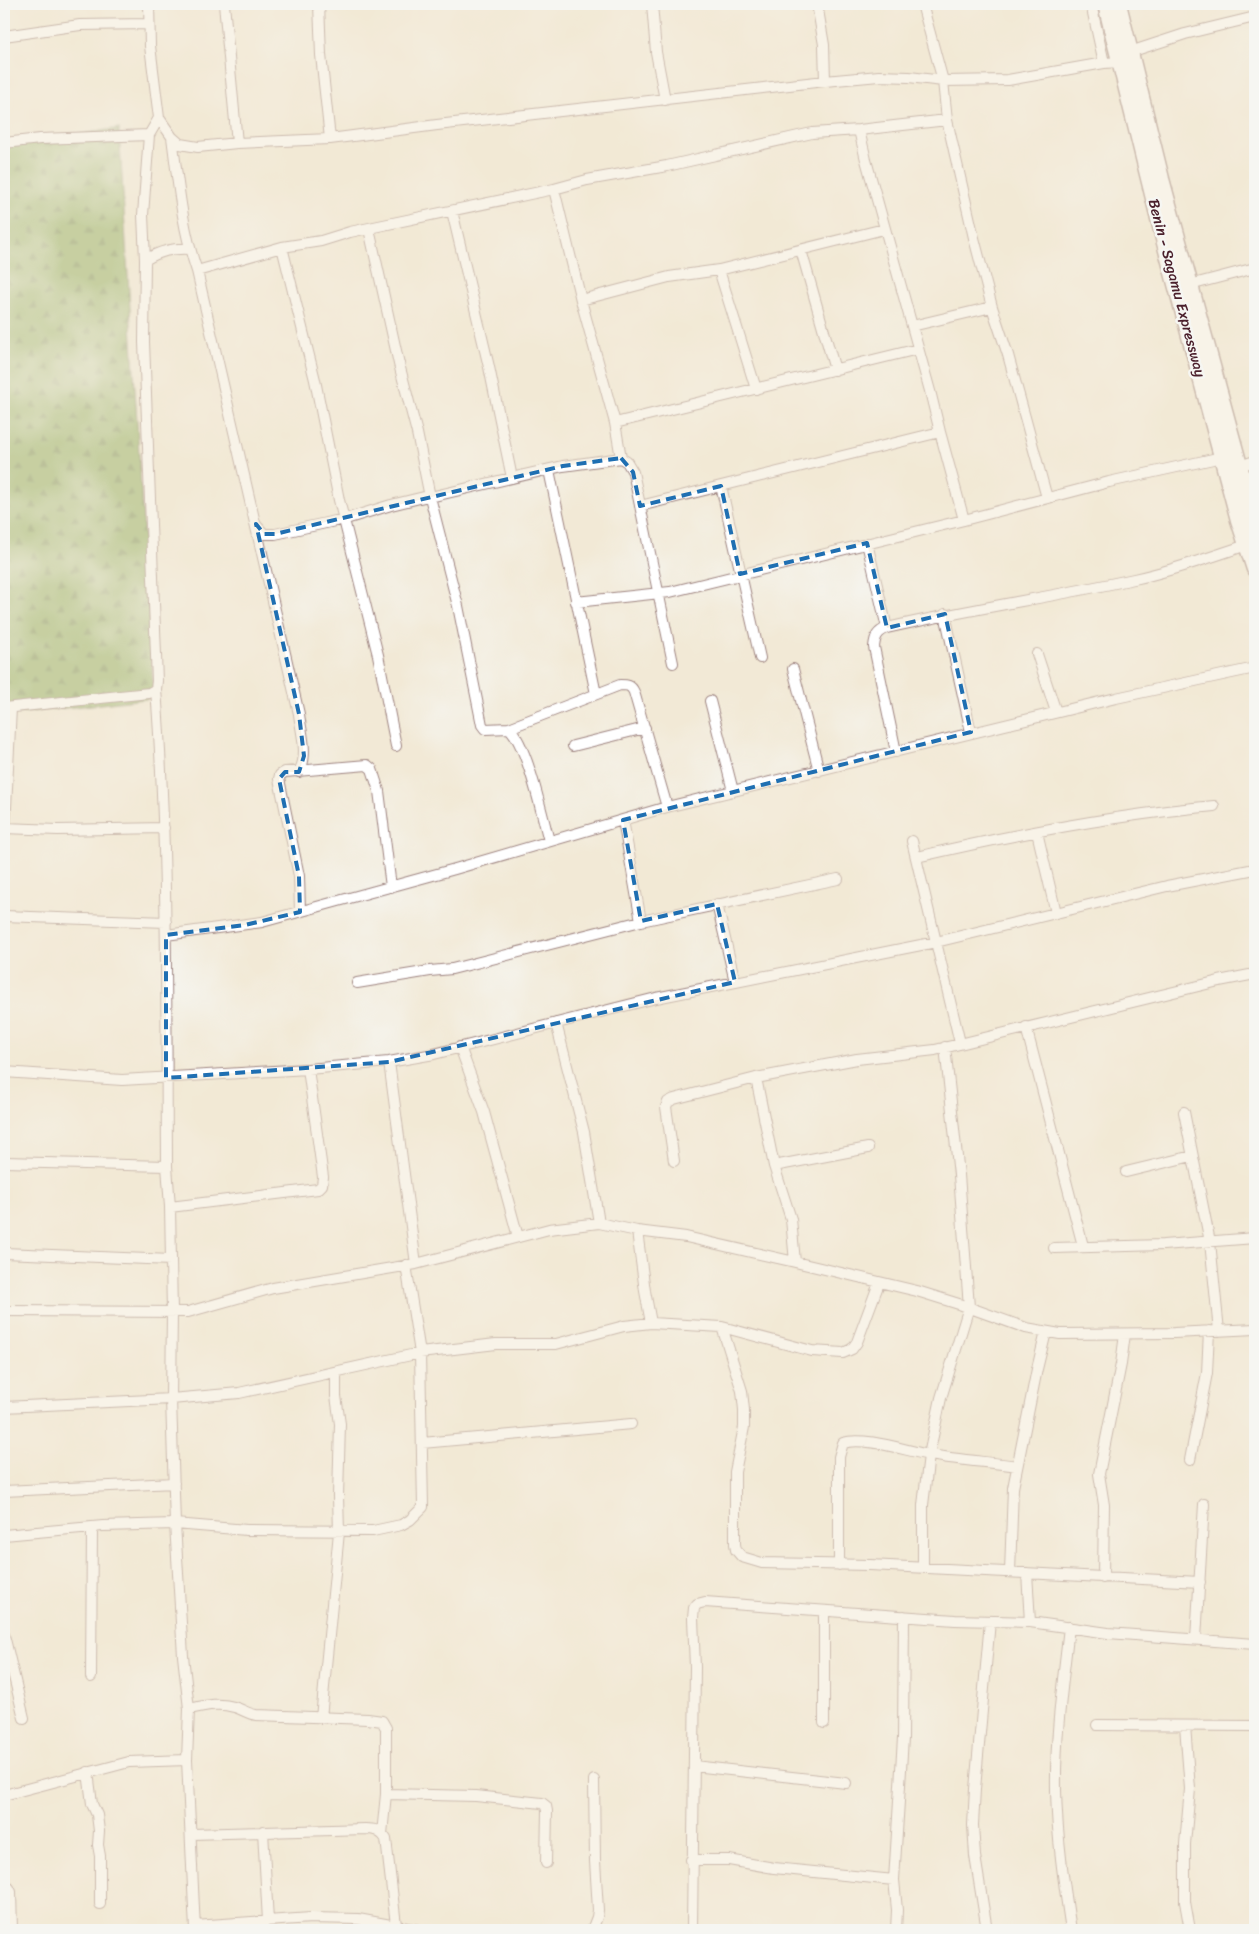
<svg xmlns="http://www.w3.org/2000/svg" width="1259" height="1934" font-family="Sriracha,sans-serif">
	<defs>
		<pattern id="forest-firs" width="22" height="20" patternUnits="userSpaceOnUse" patternTransform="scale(1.25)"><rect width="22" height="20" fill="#92b064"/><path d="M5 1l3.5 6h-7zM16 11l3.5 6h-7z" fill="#798f53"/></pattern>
	</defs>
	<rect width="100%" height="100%" fill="#f6f6f2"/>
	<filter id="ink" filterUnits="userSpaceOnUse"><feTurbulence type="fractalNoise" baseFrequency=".02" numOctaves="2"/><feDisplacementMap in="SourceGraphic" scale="10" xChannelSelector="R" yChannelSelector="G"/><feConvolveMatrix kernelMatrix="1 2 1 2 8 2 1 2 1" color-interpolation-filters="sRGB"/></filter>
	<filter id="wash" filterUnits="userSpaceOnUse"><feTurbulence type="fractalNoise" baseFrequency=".0096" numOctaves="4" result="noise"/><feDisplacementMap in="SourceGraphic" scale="20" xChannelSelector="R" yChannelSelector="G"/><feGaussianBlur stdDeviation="1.12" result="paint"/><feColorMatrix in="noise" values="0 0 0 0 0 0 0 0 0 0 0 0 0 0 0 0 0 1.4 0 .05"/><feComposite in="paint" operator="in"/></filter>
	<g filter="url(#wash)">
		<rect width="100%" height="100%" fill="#f2e9d6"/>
		<!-- forest -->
		<path fill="url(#forest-firs)" stroke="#6e6848" d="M119 128 154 698 4 715V146Z"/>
	</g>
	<g filter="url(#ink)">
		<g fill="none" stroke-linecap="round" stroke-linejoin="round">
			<!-- minor casing -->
			<g stroke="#9e8480" stroke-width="12">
				<path id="minor" d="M149 4 150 46 159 118
					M224 4 237 143
					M319 4 321 55 330 139
					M652 4 656 52 665 100
					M817 4 824 45 825 81
					M922 4 943 81 947 120 974 238 992 307 1008 355 1047 498
					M1091 4 1104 63
					M4 36 80 25 148 24
					M1130 52 1185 34 1255 17
					M947 120 859 130 866 160 930 391 940 432 964 520
					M172 137C178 182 182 228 197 271L299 714C301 732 309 755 299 772
					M4 143 40 139 149 135
					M554 189 581 300 615 423 621 458 627 462 633 472 673 663
					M452 211 489 367 512 478
					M369 229 399 364 417 433 430 497 458 606 482 725 485 729 509 728 620 685C627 685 631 685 634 692L667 807
					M282 247 315 380 339 500 378 655 396 746
					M801 250 835 370
					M145 260C160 251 172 248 190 249
					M719 270 756 389
					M197 271 282 247 321 241 350 232 554 189 587 180 667 166 812 133 859 130
					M1190 285 1255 268
					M581 300 669 277 719 270 884 229
					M912 326 992 307
					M615 423 918 349
					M1239 466 1255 461
					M549 470 596 694
					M640 506 721 486
					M257 526 264 534H275L349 518 391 505 424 497H430L563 466 621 458
					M867 543 887 628
					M576 602 670 592 964 520 1109 482 1222 457
					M945 614 971 732
					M1037 654 1056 712
					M760 658 721 486 940 432
					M793 669 819 771
					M156 689C168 848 166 1007 167 1166L170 1207 172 1312 171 1399 175 1524 183 1656 189 1709 187 1760 195 1930
					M710 701 733 791
					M4 708 149 693 156 689 157 681 144 342 145 260 143 215 149 135 159 118 172 137 180 144 198 147 237 143 330 139 437 125 825 81 879 76 909 77 943 81 1008 80 1104 63 1120 62
					M509 728C527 744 542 815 549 841
					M573 746 645 728
					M896 752 874 647C875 637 877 632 887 628 969 609 1052 597 1134 579 1173 571 1210 557 1247 545
					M623 820 641 921
					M4 828 58 830 164 828
					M5 828 11 708
					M1037 832 1056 913
					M912 841 960 1043
					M917 857C1015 834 1114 815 1214 806
					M717 904 735 982
					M300 912 299 876 279 779 280 775 285 772 367 765 372 769 379 791 391 887
					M4 916 166 922
					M166 935 262 922 455 869 667 807 1116 698 1255 668
					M357 983 430 971 452 969 641 921 838 879
					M556 1023 584 1132 599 1223
					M1026 1027 1083 1246
					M460 1047 484 1112 518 1237
					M389 1062 416 1264
					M4 1072 122 1080 308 1069 389 1062 434 1054 656 998 936 942 1167 886 1255 869
					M756 1078 774 1166 791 1219 795 1262
					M1184 1112 1210 1242 1219 1331
					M674 1161 666 1107 668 1102 674 1099 756 1078 857 1059 935 1050 1219 981 1255 974
					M4 1162 167 1166
					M774 1166 868 1148
					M1126 1172 1192 1156
					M170 1207 318 1189 322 1185 323 1177 308 1069
					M637 1231 645 1291 651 1323
					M1054 1248 1163 1245 1255 1238
					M4 1253 171 1260
					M4 1311 188 1312 273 1288 416 1264 549 1229 599 1223 637 1231 686 1237 795 1262 917 1291 962 1305 1026 1328 1060 1334 1174 1333 1255 1329
					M722 1327 742 1391 744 1410V1427L735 1472V1544L736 1550 742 1557 762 1563 870 1565 1200 1582
					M4 1407 171 1399 239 1393 420 1353 496 1344H556L624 1326 651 1323 722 1327 812 1351 843 1353 852 1349 857 1342 879 1283
					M422 1443 631 1424
					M1190 1460 1207 1373 1209 1331
					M4 1491 174 1483
					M4 1535 103 1526 175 1524 247 1530 373 1531 401 1525 410 1520 423 1507 420 1353 406 1265
					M839 1565V1457L843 1443C864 1436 907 1451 930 1455 959 1460 988 1462 1017 1466
					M923 1568V1505L929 1455 941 1398 969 1307 959 1175 945 1047
					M1010 1572 1013 1488 1037 1369 1046 1332
					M1027 1573 1030 1622
					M1103 1578 1104 1505 1099 1474 1121 1364 1125 1334
					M1069 1627C1063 1681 1055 1736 1056 1790 1057 1838 1064 1884 1071 1930
					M4 1635 24 1718
					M1196 1639 1204 1504
					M91 1677 92 1527
					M189 1709C204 1706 219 1702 234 1707 242 1709 248 1714 256 1715L368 1719 382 1721 386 1728V1794L382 1834
					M321 1718 339 1532 338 1496 340 1424 336 1396V1372
					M824 1723V1611
					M1097 1725 1255 1726
					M1185 1726 1190 1789 1185 1844V1902L1190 1930
					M694 1766 846 1783
					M88 1772 92 1804 97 1815 99 1831 98 1845 100 1856V1904
					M386 1794 476 1796 542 1803 546 1806 547 1811 546 1863
					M4 1795 129 1762 187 1760
					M263 1831 268 1921
					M192 1834 365 1829C374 1829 380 1830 386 1839L396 1925
					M691 1860H729L774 1868 894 1880
					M4 1887 9 1888 11 1892 12 1930
					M195 1926 311 1918 358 1919 418 1930
					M592 1930 597 1917 598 1910 595 1861 594 1780
					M692 1930 695 1667 693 1618 694 1608 697 1604 705 1602 955 1620 1030 1622 1108 1633 1255 1644
					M896 1930 897 1910 894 1880 903 1738 904 1616
					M987 1930 975 1856 973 1825 975 1789 990 1621"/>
			</g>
			<!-- trunk casing -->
			<g stroke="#9e8480" stroke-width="19">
				<path id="trunk" d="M1106 4 1164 239 1239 520 1255 569
					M1118 4 1161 179 1255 524"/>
			</g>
			<!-- minor -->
			<use href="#minor" stroke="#fff" stroke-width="10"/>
			<!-- trunk -->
			<use href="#trunk" stroke="#fff" stroke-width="16"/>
		</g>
	</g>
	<!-- marked area -->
	<path d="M0 0H1259V1934H0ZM621 458 633 472 640 506 721 486 740 574 867 543 887 628 945 614 971 732 623 820 641 921 717 904 735 982 389 1062 166 1078V935L245 925 300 912 299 876 279 779 285 772H299L304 756 299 714 256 524 264 534H275L563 466Z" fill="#f2e9d6" fill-opacity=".55" fill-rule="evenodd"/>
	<path fill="none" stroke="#1f6fb2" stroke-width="4" stroke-dasharray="10 6" stroke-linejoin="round" d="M621 458 633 472 640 506 721 486 740 574 867 543 887 628 945 614 971 732 623 820 641 921 717 904 735 982 389 1062 166 1078V935L245 925 300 912 299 876 279 779 285 772H299L304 756 299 714 256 524 264 534H275L563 466Z"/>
	<g text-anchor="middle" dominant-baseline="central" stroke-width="5" stroke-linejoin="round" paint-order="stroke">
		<!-- street labels -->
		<g font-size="15" fill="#4a1f2b" stroke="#f6f6f2">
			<text transform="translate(1177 288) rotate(75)">Benin - Sagamu Expressway</text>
		</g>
	</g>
	<!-- margin -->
	<rect width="1259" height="1934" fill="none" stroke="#f6f6f2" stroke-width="20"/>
</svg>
